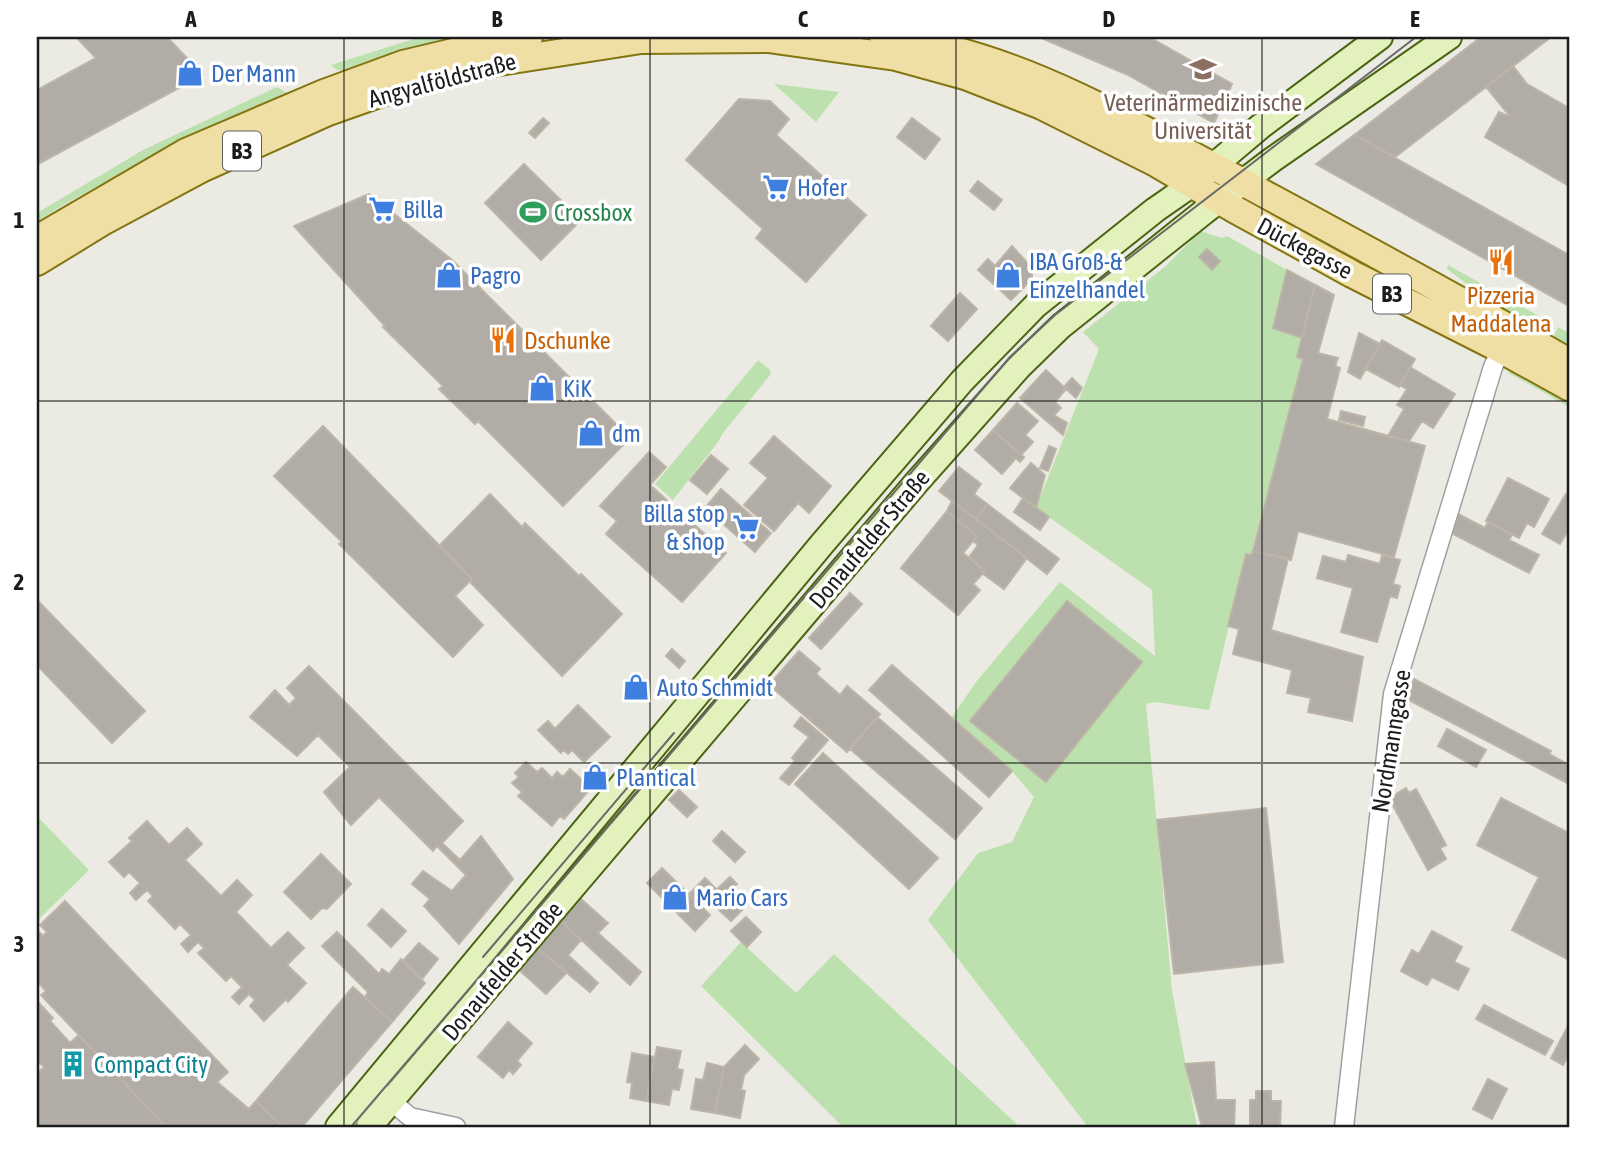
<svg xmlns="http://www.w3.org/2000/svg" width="1606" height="1164" font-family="'Asap Condensed',sans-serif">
	<rect width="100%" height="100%" fill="#ecebe3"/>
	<!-- grass -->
	<path fill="#bce1ae" d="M420 37H467L347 71 337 70 331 65Z
		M774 84 839 92 816 122Z
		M277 87 287 93 276 104C193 140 113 173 37 221V213L143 150Z
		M1200 231 1222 238 1227 236 1287 270 1273 328 1302 338 1297 356 1303 359 1251 555 1246 554 1209 710 1155 702 1146 704 1172 990 1197 1127H1088L928 920 978 853 1012 842 1034 797 1012 771 952 717 976 682 1060 582 1155 656 1152 590 1036 508 1099 349 1083 332 1166 266Z
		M1448 265 1546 320 1540 331 1492 303 1447 269Z
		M1558 327 1569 333V347L1553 338Z
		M758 360 770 370 771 374 723 433 718 442 673 500 655 484Z
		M1518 369 1569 393V407L1507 372Z
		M37 816 89 870 37 921Z
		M741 942 796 993 834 954 1020 1127H843L701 986Z"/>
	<!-- building -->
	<path fill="#b1ada6" stroke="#bcb5a7" stroke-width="2" d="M76 37H167L203 75 38 164 37 90 96 58Z
		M1039 37H1149L1232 84 1214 123 1128 75Z
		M1481 37H1551L1395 157 1354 135Z
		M1513 66 1527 84 1569 108V186L1485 137 1499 112 1508 116 1509 115 1486 87Z
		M739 99 770 101 789 119 776 135 866 215 806 282 756 238 763 229 686 160Z
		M543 118 549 123 535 138 529 133Z
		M912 118 940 139 925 159 897 137Z
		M1354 135 1569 255V306L1316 164Z
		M524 164 581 220 541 260 485 203Z
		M978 181 1002 200 994 210 970 191Z
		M369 194 451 259 630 438 563 506 478 421 475 424 439 389 443 386 383 327 385 326 294 226Z
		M1012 246 1032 268V279L1011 300 978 270 988 259 995 266Z
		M1207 249 1220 261 1212 270 1199 257Z
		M1287 270 1315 285 1302 338 1273 328Z
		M1315 285 1334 295 1318 353 1338 358 1335 366 1340 368 1327 419 1425 446 1394 557 1298 531 1291 560 1253 551 1303 359 1297 357Z
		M960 293 977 309 948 341 931 326Z
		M1359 333 1380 344 1360 379 1348 372Z
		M1382 340 1415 359 1399 387 1366 369Z
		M1410 367 1455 394 1433 428 1422 421 1409 441 1388 436 1404 409 1397 405 1407 389 1400 385Z
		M1046 370 1066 389 1055 402 1061 408 1054 415 1067 423 1063 435 1020 398Z
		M1072 378 1082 388 1076 398 1064 387Z
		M1017 403 1038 421 1025 435 1033 442 1021 455 993 430Z
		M1341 411 1365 417 1363 426 1339 420Z
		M323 426 472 579 455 596 483 625 453 657 339 544 342 542 274 476Z
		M993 430 1024 457 1020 462 1016 458 1002 474 975 450Z
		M774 436 831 486 809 513 798 503 774 531 744 505 768 478 750 463Z
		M1049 446 1056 449 1048 471 1040 468Z
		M649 452 666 467 650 485 726 553 682 602 606 534 617 521 600 506Z
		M711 455 728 469 707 494 690 480Z
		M1031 463 1045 475 1036 508 1010 488Z
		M959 467 981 484 974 494 987 504 976 519 939 491Z
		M1508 478 1549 499 1534 527 1527 523 1519 538 1486 521Z
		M721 489 771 533 755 552 705 508Z
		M490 494 522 527 525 523 579 576 581 574 622 614 562 676 470 582 472 579 440 545Z
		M1566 494 1569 496V529L1560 544 1542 534Z
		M1023 498 1049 517 1040 530 1014 512Z
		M952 501 1027 558 1004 589 982 573 985 571 969 557 978 545 973 541 977 536 947 511Z
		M987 504 1059 559 1047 574 976 519Z
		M947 511 977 536 963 553 985 571 973 584 980 590 958 615 901 568Z
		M1458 514 1485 528 1488 522 1512 535 1509 540 1539 555 1529 573 1453 534Z
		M1253 551 1288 559 1271 630 1363 657 1352 721 1308 712 1311 698 1287 693 1292 670 1233 654 1239 629 1228 626 1246 554 1251 555Z
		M1348 555 1380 564 1382 555 1400 560 1393 584 1400 586 1397 598 1390 596 1377 642 1341 632 1353 588 1317 578 1323 556 1346 562Z
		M850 593 862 604 821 649 809 638Z
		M37 600 145 711 112 743 37 665Z
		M1067 601 1142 662 1046 782 970 721Z
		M672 649 685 661 679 668 666 656Z
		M799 651 820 669 816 674 840 695 847 686 880 714 847 752 769 685Z
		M892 665 1012 771 989 797 869 690Z
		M309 666 463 821 442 843 460 860 481 836 513 879 459 944 424 906 430 899 412 884 423 871 452 891 466 875 437 846 433 851 379 797 351 825 324 792 350 767 318 735 297 756 250 717 275 690 289 705 296 698 287 688Z
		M1414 679 1551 751 1549 754 1569 765V784L1405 698Z
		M578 705 610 737 584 762 572 750 568 754 563 750 561 753 538 730 548 721 555 729Z
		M801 717 828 740 789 785 780 778 795 761 792 758 809 737 794 726Z
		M877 717 982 808 955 839 850 749Z
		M1447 729 1486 750 1476 767 1438 746Z
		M823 753 938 858 909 889 795 784Z
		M526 762 537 772 542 768 552 778 557 772 563 777 570 769 591 788 564 819 560 816 552 826 518 796 522 792 512 783 519 777 515 773Z
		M1406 788 1409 793 1416 789 1446 845 1440 848 1446 859 1428 870 1389 798Z
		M679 790 697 807 687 817 669 800Z
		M1501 798 1569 833V960L1512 930 1539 877 1477 845Z
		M1266 808 1283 962 1174 974 1157 820Z
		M147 821 169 845 187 828 202 844 185 860 221 896 237 880 252 895 236 912 271 948 288 932 304 948 287 965 306 983 288 1002 286 999 264 1021 250 1006 255 1000 249 994 239 1004 232 997 242 987 231 976 226 981 198 953 204 948 198 942 188 952 181 944 191 935 180 924 175 929 148 901 153 896 147 890 136 900 130 893 140 883 129 872 124 877 109 862 132 841 129 838Z
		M722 831 745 852 735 862 713 841Z
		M321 854 351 884 327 909 322 908 311 919 284 892Z
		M662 868 710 915 695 931 647 883Z
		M730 877 737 884 732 889 748 904 731 921 716 907 720 903 711 895Z
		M705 878 717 890 701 906 689 894Z
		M581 899 608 923 598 933 641 972 630 985 561 921Z
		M65 901 228 1072 217 1082 249 1109 256 1101 283 1127H166L41 995 46 991 37 981V930L43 936 47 932 40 925Z
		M382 909 406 931 391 947 368 925Z
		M746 917 761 932 747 947 731 931Z
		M561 921 581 940 568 955 598 983 590 992 537 948Z
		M1432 931 1462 947 1454 962 1469 969 1458 990 1432 977 1427 985 1401 971 1412 950 1419 954Z
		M337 932 379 974 382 969 389 974 401 959 425 983 392 1022 365 997 368 992 322 946Z
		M419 943 438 959 422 979 403 961Z
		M537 948 567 972 546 994 518 969Z
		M353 987 392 1022 302 1127H283L256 1101Z
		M37 1001 53 1018 50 1021 70 1043 79 1035 166 1127H37V1074L44 1067 37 1060Z
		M1484 1005 1553 1041 1545 1055 1476 1019Z
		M508 1022 532 1043 517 1061 521 1065 513 1074 509 1070 503 1078 478 1057Z
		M1568 1026 1569 1054 1563 1065 1551 1058Z
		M745 1045 759 1059 744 1075 741 1090 745 1091 740 1118 715 1113 724 1067Z
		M657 1047 681 1051 677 1069 683 1070 679 1090 672 1089 669 1105 646 1101Z
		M632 1053 655 1057 646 1101 630 1098 632 1083 627 1082Z
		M1214 1062 1216 1100H1235L1234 1127H1202L1185 1064Z
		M707 1063 724 1067 715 1113 691 1109 696 1079 703 1080Z
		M1488 1079 1507 1089 1492 1119 1473 1109Z
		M1256 1091H1271V1101H1281L1280 1127H1250V1100H1256Z"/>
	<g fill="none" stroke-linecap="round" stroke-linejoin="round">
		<!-- minor casing -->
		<g stroke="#a0a0a0" stroke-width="21">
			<path id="minor" d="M384 1095 410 1117 456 1127
				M1344 1127 1393 694 1493 367 1506 339"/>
		</g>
		<!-- secondary casing -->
		<g stroke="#4a6511" stroke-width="28">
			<path id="secondary" d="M338 1127 822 544 962 381 1036 305 1155 210 1191 185 1261 126 1380 37
				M369 1127 916 483 1019 367 1061 326 1205 211 1272 160 1449 37"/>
		</g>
		<!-- primary casing -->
		<g stroke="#837511" stroke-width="30">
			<path id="primary" d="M883 37C1001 49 1108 110 1211 165 1331 230 1451 294 1569 362
				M37 239 186 152 324 93 403 64 487 44 529 37
				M37 262 104 221 201 169 328 112 410 83 493 63 641 40 768 39 896 57 965 76 1042 106 1154 162 1234 209 1352 274 1500 349 1569 387"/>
		</g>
		<!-- minor -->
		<use href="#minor" stroke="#fff" stroke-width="18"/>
		<!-- secondary -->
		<use href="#secondary" stroke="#e3f1bc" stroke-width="24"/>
		<!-- primary -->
		<use href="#primary" stroke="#f0dfa4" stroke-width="26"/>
		<!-- tram -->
		<path stroke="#6a6a6a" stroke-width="2" d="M483 957 674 733
			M351 1127 1010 357 1055 315 1416 37"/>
	</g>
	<!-- grid -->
	<path fill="none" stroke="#1c1c1c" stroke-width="2" stroke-opacity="0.55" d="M344 37V1127M650 37V1127M956 37V1127M1262 37V1127M37 401H1569M37 763H1569"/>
	<!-- icons -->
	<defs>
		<g id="university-bare" transform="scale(2.1)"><path d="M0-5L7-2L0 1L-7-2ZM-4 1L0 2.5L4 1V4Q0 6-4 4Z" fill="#8d6e63" stroke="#fff" stroke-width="2.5" paint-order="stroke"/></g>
		<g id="shop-bare" transform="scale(2.1)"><path d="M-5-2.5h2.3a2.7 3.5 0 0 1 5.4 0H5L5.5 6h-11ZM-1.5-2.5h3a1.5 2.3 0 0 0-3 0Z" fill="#3f7fe0" stroke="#fff" stroke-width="2.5" paint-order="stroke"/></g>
		<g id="supermarket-bare" transform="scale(2.1)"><path d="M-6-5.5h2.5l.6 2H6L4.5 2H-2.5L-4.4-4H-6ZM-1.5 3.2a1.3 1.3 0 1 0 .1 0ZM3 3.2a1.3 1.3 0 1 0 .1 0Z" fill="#3f7fe0" stroke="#fff" stroke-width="2.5" paint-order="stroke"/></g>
		<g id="stadium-bare" transform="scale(2.1)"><path d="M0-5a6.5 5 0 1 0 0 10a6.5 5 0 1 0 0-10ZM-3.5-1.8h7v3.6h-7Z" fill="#2e9e5b" stroke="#fff" stroke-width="2.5" paint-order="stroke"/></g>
		<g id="restaurant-bare" transform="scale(2.1)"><path d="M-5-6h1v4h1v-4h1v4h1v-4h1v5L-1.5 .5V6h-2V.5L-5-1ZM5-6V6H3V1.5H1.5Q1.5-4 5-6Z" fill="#e8710a" stroke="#fff" stroke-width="2.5" paint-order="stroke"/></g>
		<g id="building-bare" transform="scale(2.1)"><path d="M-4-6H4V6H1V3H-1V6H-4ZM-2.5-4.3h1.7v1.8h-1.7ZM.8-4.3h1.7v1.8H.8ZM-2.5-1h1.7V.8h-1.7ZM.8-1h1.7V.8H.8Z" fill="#0f9aa8" stroke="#fff" stroke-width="2.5" paint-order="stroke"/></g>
	</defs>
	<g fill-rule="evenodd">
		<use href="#university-bare" x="1203" y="69"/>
		<use href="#shop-bare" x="190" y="73"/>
		<use href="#supermarket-bare" x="776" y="187"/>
		<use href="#supermarket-bare" x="382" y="209"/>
		<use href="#stadium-bare" x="533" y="212"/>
		<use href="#restaurant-bare" x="1501" y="262"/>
		<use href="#shop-bare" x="449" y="275"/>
		<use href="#shop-bare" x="1008" y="275"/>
		<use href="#restaurant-bare" x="503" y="340"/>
		<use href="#shop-bare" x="542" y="388"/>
		<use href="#shop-bare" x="591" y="433"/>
		<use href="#supermarket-bare" x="746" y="527"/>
		<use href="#shop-bare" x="636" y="687"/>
		<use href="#shop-bare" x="595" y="777"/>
		<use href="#shop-bare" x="675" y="897"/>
		<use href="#building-bare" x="73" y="1064"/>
	</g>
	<g text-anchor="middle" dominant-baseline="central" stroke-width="7" stroke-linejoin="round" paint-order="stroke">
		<!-- shield labels -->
		<g fill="#fff" stroke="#606060" stroke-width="2">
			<rect x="223" y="131.5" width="38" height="39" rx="5"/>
			<rect x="1373" y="274.5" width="38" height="39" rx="5"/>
		</g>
		<g font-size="23" font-weight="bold" fill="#1c1c1c">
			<text x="242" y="151">B3</text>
			<text x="1392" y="294">B3</text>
		</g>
		<!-- shop labels -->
		<g font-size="24" fill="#366cbe" stroke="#fff" text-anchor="start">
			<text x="211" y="73">Der Mann</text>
			<text x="797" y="187">Hofer</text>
			<text x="403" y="209">Billa</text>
			<text x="1029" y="261">IBA Groß-&amp;<tspan x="1029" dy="28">Einzelhandel</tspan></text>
			<text x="470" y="275">Pagro</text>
			<text x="563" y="388">KiK</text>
			<text x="612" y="433">dm</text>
			<text x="725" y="513" text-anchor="end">Billa stop<tspan x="725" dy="28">&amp; shop</tspan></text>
			<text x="657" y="687">Auto Schmidt</text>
			<text x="616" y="777">Plantical</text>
			<text x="696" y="897">Mario Cars</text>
		</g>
		<!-- street labels -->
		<g font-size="24" fill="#1c1c1c" stroke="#fff">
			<text transform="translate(442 80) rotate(-15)">Angyalföldstraße</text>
			<text transform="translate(1305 248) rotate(28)">Dückegasse</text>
			<text transform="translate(869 539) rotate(-50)">Donaufelder Straße</text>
			<text transform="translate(1391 741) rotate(-81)">Nordmanngasse</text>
			<text transform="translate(502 971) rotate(-50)">Donaufelder Straße</text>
		</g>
		<!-- education labels -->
		<g font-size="24" fill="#785e54" stroke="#fff">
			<text x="1203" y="102">Veterinärmedizinische<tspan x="1203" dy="28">Universität</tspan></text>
		</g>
		<!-- leisure labels -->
		<g font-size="24" fill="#27864d" stroke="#fff" text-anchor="start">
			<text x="554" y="212">Crossbox</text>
		</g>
		<!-- food labels -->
		<g font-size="24" fill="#c56008" stroke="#fff">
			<text x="1501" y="295">Pizzeria<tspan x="1501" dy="28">Maddalena</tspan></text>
			<text x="524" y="340" text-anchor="start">Dschunke</text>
		</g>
		<!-- culture labels -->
		<g font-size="24" fill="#0d838f" stroke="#fff" text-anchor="start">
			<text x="94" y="1064">Compact City</text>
		</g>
	</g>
	<!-- border -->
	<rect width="1606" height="1164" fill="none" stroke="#ffffff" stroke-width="77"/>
	<rect x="38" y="38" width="1530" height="1088" fill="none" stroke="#1c1c1c" stroke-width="2.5"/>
	<g font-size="23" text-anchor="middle" font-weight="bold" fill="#1c1c1c">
		<text x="191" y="27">A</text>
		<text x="497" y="27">B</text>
		<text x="803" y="27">C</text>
		<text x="1109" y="27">D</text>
		<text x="1415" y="27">E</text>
		<text x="19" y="228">1</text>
		<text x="19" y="590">2</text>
		<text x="19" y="952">3</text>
	</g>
</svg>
